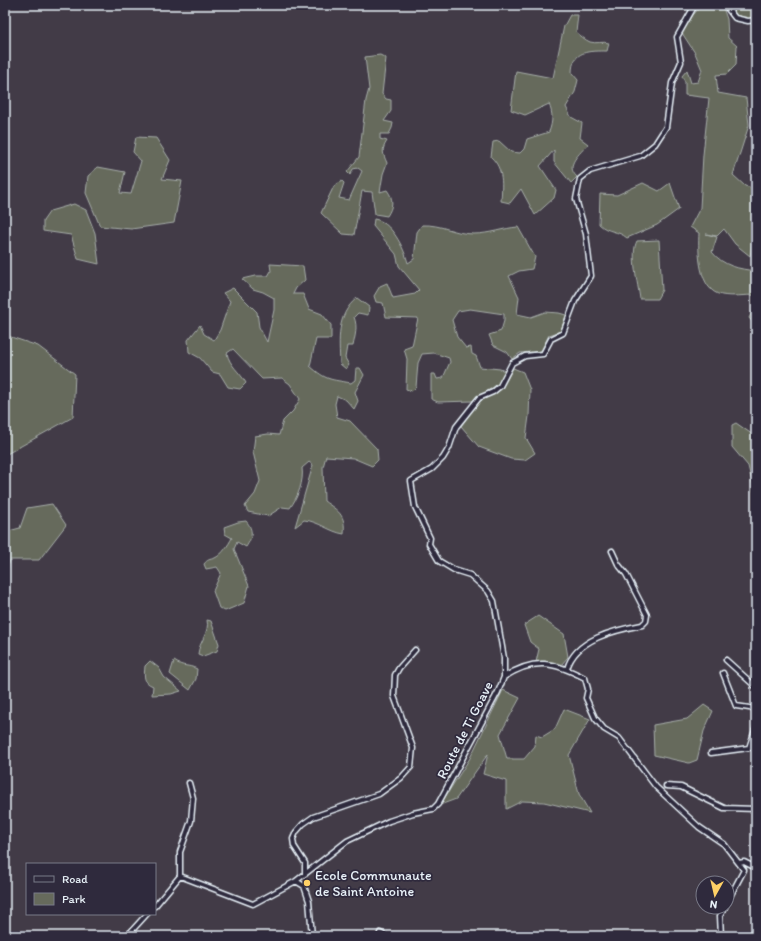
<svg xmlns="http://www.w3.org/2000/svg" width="761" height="941" font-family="Itim,sans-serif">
	<rect width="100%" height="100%" fill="#423b47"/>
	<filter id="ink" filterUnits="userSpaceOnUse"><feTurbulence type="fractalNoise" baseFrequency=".025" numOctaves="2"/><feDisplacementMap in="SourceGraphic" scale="8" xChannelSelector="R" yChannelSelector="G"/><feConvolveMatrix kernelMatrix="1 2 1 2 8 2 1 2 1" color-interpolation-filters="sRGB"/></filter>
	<g filter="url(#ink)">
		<!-- green -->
		<path fill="#666a5c" stroke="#a7aeaa" d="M702 5H722L727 19 728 38 737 46 736 65 727 74 716 75 718 93 746 98 749 125 733 175 745 186 756 189V223L750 256 735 244 724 229 717 236 706 234 717 237 712 252C723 266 739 269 756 271V295C745 295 732 297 722 295 698 291 698 250 699 233L690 227 700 208 703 155 709 98 685 95V82L682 76 687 70 691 83 698 82 702 70 695 53 682 33 693 15Z
			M737 5H756V18L746 19 733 15Z
			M570 15H578L576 32C580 35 585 40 590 42 596 44 603 41 609 43L607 51C589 51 572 50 572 73L578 80 575 92 566 107 571 117 582 123 580 138 588 144C580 154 564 165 577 177L571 183 554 162V150L540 166 556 190 554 198 535 215 521 189 510 203 501 201C502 185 504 169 491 157L493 142 499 141 511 152 520 153 524 149 527 139 549 132C553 121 553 114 549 104L525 115 511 110 516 71 553 78 564 26Z
			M380 55 386 58 382 94 386 99 391 100V111L384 121 393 123 392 128 389 134H380V139L387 141C381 150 383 154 387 163L383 174 380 192 387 190C394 199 393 207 387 216L375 214 372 192 362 191 354 235 343 234 321 213 334 186 342 181 344 183 339 198 349 200 362 171 358 168 353 169 350 175 347 172 359 157 366 100 369 89 365 57Z
			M136 137 156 138 170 160 162 179 182 181 174 223 131 229 100 226 86 193 88 176 98 167 125 172 120 193 131 194 141 161 133 152Z
			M643 183 659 191 670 183 679 209 657 225 627 238C618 230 608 233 599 224L600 194 617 195Z
			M74 204 86 210 95 233 99 264 78 259 71 235 43 231V221L50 211Z
			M374 219C391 221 404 248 408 263L414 259 417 232 422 225C442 224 454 234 474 234 489 234 504 228 518 227L535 257 532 269 519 271 509 276 519 297 517 314 531 317 545 312 559 313 566 315 561 331 549 335 541 351 520 353 512 359 507 352 493 345 489 335 501 331 504 321V314L470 309 458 311 452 320 457 337 466 348 471 347 472 354 476 356 480 367 500 369 505 371 498 384 472 401 438 402 431 399V374H435L437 379 443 378 450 362 449 358 434 353 422 354 418 363 416 387 412 391 406 389 407 359 404 349 412 346 418 318 386 317 383 303 376 302 374 296 380 286 387 283 393 298 415 294 419 290 399 266 396 254 373 226Z
			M659 240 662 290 657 299H640C638 284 630 254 637 241Z
			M270 264 303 266 305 280 296 288 293 294H303L309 309 322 314 331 325V339H316L310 366C327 381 330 379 351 383L355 380 356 368H360L364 375 355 392 358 401 354 409 346 400 337 396 335 404 337 417 350 421 377 449 378 460 372 466 353 458 326 456 323 467 324 501C338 511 346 514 344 534 330 532 318 521 304 520L295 527 313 465 309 462 302 468C304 481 298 497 290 508L282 507 268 516 248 512 245 506 255 494 260 481 253 452 255 436 268 434 279 435 283 421 293 411 300 399 290 384 282 378 262 379 233 349 227 353C229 365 240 372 246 383L240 389 228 387 220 374 212 372 200 358 189 352 188 340 200 325 204 334 214 340 220 330 230 301 223 293 233 288 257 312 259 327 267 342 274 310V298L263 292 253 289 242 279 255 276H268L271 271Z
			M357 298 369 307 368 315 358 313 354 317C358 327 355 336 353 346H347L345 358 349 365 346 369 340 364C339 340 336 315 357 298Z
			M756 305V325H755L749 318Z
			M5 335 38 346 75 374 73 417 5 455Z
			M513 368 523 372 530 390 529 416 526 438 535 453 525 460 511 459 479 447 461 426 477 403 502 389Z
			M736 423 756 437V499L748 466 732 447V425Z
			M52 504 66 525 39 560H10L5 578V532L20 528 27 508Z
			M246 521C254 530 252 538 246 547L237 542 234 549 249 586 244 603 225 611 219 608 213 591 221 573 217 567 206 569 204 564C208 559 209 560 215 558 223 554 228 545 232 538L225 534 224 527 238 522Z
			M538 616 564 634 568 657 561 665 536 662 539 649 530 642 524 625Z
			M207 620 211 621 219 644 217 651 203 656 198 654C199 642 210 632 207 620Z
			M150 661 159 668 164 677 181 691 171 694 152 695 153 686C143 682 144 677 145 666Z
			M174 661C185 668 187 664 197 669L196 679 190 690 170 674Z
			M503 690 520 698 500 734 507 759H524L535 746 536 735 542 737 555 729 564 709 590 719 569 755 579 794 590 813 544 802 522 801 506 809V781L483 774 488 754 456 799 440 805 470 758Z
			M704 705 713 711 704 731 697 760 689 763 654 755 653 725 687 719Z"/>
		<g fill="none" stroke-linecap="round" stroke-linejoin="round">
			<!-- minor casing -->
			<g stroke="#e8f1f8" stroke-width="7">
				<path id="minor" d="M725 5 735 18 748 21 756 20
					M726 660 756 687
					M567 669C575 639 615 630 642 625L646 621 647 615 626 574 618 564 612 551
					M723 673 736 706 756 709V711
					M504 677C535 657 554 662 585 678L588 689 586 698 595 718 604 729 619 738 656 787 699 827 724 844 744 870 727 902
					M749 748 756 727
					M711 753 756 747
					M666 786 681 787 724 808 756 809
					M739 863 744 862 756 868
					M305 874V863L294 846 293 839 296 832 303 824 313 817 379 794 401 778 411 767 413 748 394 696 395 675 399 668 415 650
					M180 876 253 904 296 881 347 841 389 821 413 813 433 809 438 804 498 692 504 677V658L494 601 488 591 470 575 454 570 439 561 429 544 430 538 415 507 411 481 432 469 443 458 449 448 456 427 479 398 493 392 500 386 512 363 525 356 543 354 551 339 563 333 575 301 591 276 586 234 576 199 580 179 590 171 640 156 655 144 666 127 672 83 681 62 677 37 695 5
					M296 881 304 886 309 901 312 936
					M155 906 180 876V852L191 821 193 798 189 783
					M380 933 386 936
					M127 936 147 914
					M721 936 720 916 725 907"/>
			</g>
			<!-- minor -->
			<use href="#minor" stroke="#2f2a3d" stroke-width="4"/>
		</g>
	</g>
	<!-- markers -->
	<circle fill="#ffd166" stroke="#2f2a3d" stroke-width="1.5" cx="307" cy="883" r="4"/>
	<g text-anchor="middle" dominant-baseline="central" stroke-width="3.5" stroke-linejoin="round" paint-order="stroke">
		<!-- street labels -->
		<g font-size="14" fill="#e8f1f8" stroke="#2f2a3d">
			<text transform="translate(465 730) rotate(-63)">Route de Ti Goave</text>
		</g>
		<!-- poi labels -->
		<g font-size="14" fill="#e8f1f8" stroke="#2f2a3d" text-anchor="start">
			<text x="315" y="875">Ecole Communaute<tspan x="315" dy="16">de Saint Antoine</tspan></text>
		</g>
	</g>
	<!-- margin -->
	<rect width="761" height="941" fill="none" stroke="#2f2a3d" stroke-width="20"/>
	<rect x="10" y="10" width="741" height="921" fill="none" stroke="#e8f1f8" stroke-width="1.5" filter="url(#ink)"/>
	<!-- legend -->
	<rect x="26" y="863" width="130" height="52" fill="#2f2a3d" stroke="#797a88"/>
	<rect x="34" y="876" width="20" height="6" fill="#2f2a3d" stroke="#797a88"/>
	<text x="62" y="883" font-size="12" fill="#e8f1f8">Road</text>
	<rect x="34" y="893" width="20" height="12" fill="#666a5c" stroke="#797a88"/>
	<text x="62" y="903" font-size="12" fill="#e8f1f8">Park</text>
	<!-- north arrow -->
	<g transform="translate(715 895) rotate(188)"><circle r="19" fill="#2f2a3d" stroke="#797a88"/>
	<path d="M0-3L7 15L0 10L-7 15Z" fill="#ffd166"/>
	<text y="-6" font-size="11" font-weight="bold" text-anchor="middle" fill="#e8f1f8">N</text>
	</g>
</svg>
